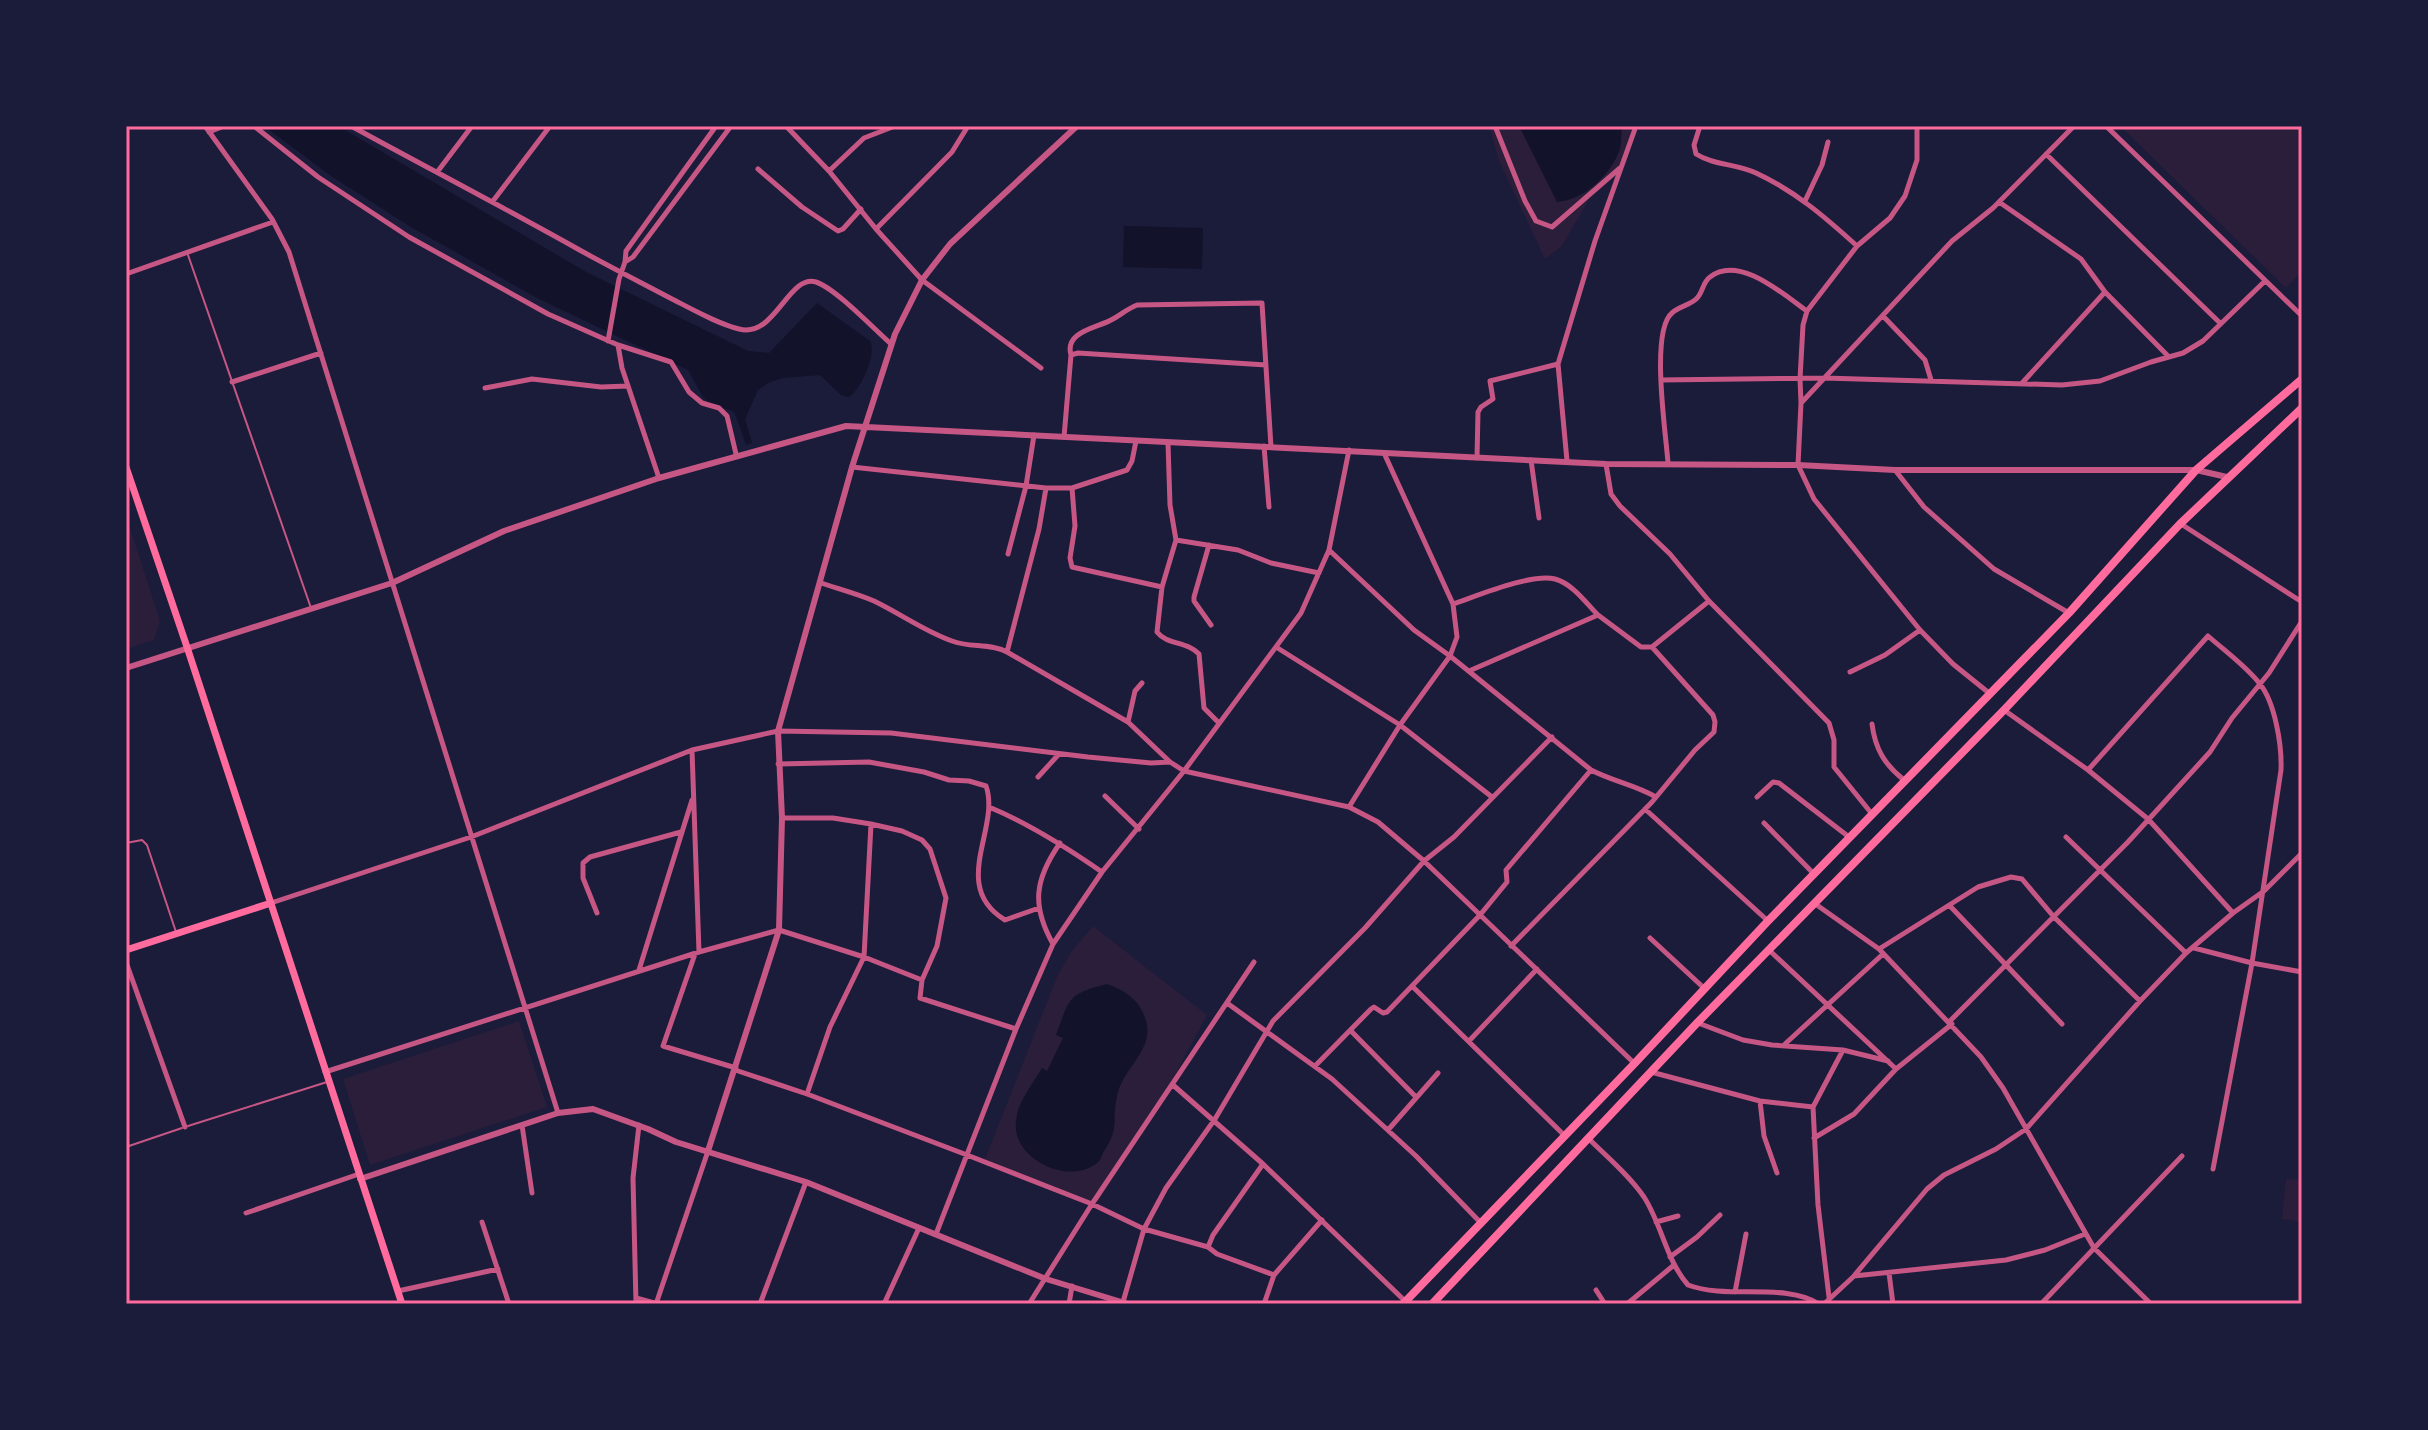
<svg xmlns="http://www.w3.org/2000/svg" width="2428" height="1430" font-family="Quicksand,sans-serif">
	<rect width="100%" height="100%" fill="#1b1b3a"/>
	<!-- green -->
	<path fill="#2a1e3b" d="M1489 126H1633L1623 161 1592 194 1562 246 1545 259 1499 161Z
		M2120 126H2302V271L2286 288Z
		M126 515 160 621 154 640 126 649Z
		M1093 926 1207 1015 1162 1099 1099 1201 1091 1205 985 1159 1057 977 1071 952Z
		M519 1021 547 1107 370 1165 343 1079Z
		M2286 1179 2302 1180V1222L2282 1219Z"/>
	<!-- water -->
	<path fill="#12122b" d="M264 126H336L345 130 586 272 748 351 769 353 817 303 870 341C877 355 861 389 849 397L841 395 820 375 783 378 770 382 758 390 745 419 752 443 746 445 735 414 731 410 712 406 703 397 688 370 537 298 411 227 331 176Z
		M1519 126H1622C1621 134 1622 144 1619 152 1609 176 1584 200 1557 202Z
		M1124 226 1203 228 1202 269 1123 267Z
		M1107 984C1123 990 1136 997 1143 1013 1160 1048 1123 1065 1117 1096 1111 1124 1121 1125 1103 1153 1101 1157 1100 1161 1097 1163 1069 1186 1012 1159 1016 1122 1017 1103 1032 1085 1042 1068L1047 1071 1063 1038 1056 1035C1070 998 1067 994 1107 984Z"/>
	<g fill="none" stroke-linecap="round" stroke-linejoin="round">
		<!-- service -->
		<path stroke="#c65784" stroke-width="2" d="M188 255 311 608
			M126 843 142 840 147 845 176 932
			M188 1126 327 1082
			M126 1147 182 1128"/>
		<!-- minor -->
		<path stroke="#c65784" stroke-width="5" d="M205 126 272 219 289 252 558 1113
			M254 126 318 177 409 237 548 314 618 345 671 362 689 392 702 403 719 408 727 416 736 454
			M351 126C426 167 501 206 576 248 608 266 640 282 672 299 694 310 716 323 739 329 775 339 788 274 816 282 835 288 874 329 891 344
			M716 126 626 251 625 262 633 257 731 126
			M786 126 829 171 876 229 922 280 1041 368
			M1495 126 1525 201 1536 221 1552 227 1620 168
			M1700 126 1694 145 1696 154C1713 165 1737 164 1756 173 1795 191 1825 217 1857 246
			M1917 126V160L1905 196 1890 218 1857 246 1807 311 1803 325 1800 379 1801 403 1798 465 1814 499 1920 630 1953 664 1989 693
			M2106 126 2302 316
			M209 132 224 126
			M2046 154 2220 323
			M758 169 802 207 838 231 843 229 861 209
			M438 171 472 126
			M829 171 864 138 895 126
			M493 201 550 126
			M1805 201 1822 165 1828 142
			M1999 202 2081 259 2105 292 2168 356
			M876 229 952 152 968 126
			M126 274 273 222
			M1883 316 1925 360 1931 380
			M608 341 619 279 625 262
			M618 345 622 368 659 478
			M1071 355C1064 331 1098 328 1113 319 1122 314 1127 309 1137 305L1262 303 1271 447
			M1661 380 1824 378 2062 385 2100 381 2151 362 2183 353 2203 341 2265 281
			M232 382 321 353
			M2023 382 2105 292
			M485 388 532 379 601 387 628 386
			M1802 402 1952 241 1993 208 2074 126
			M1064 437 1071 355 1078 353 1266 365
			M1168 443 1170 505 1176 540 1162 587 1157 632C1167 645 1187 641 1199 654L1204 708 1219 723
			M1264 446 1269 507
			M1477 458 1478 412 1481 407 1493 399 1490 381 1558 364
			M1531 460 1539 518
			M1567 461 1558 364 1595 241 1636 126
			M1668 463C1666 434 1650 331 1672 313 1679 306 1692 305 1698 297 1703 291 1703 282 1710 277 1739 254 1784 295 1807 311
			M1606 464 1611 494 1620 506 1670 554 1709 601 1829 723 1834 740V767L1872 814
			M852 467 1046 488H1072L1127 470 1132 461 1136 441
			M1895 470 1924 507 1994 569 2069 613
			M1072 488 1075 526 1070 558 1072 567 1162 587
			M2181 524 2302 602
			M1176 540 1238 550 1271 563 1319 573
			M1209 545 1194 597V601L1211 625
			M1329 550 1414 630 1450 656 1591 770C1612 781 1635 785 1656 797
			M1008 554 1026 486 1034 435
			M821 583C839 589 858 594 874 601 901 614 924 631 952 641 970 648 990 643 1007 652L1128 722 1170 762 1184 771 1349 807 1378 822 1424 861 1634 1063
			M1453 604C1477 596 1531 573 1555 579 1573 584 1586 603 1598 615
			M1276 647 1400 725 1492 797
			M1007 652 1039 529 1046 488
			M1469 671 1598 615 1641 647H1652L1709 601
			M1850 672 1885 655 1920 630
			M2004 710 2088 770 2148 819 2233 913
			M1128 722 1135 691 1142 683
			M1872 724C1875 749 1885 765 1904 780
			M692 750 699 952
			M778 764 869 762 924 772 949 780 969 781 986 786C1001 828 949 886 1005 920L1039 908
			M2088 770 2208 636C2225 651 2246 666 2260 684 2275 703 2282 745 2281 770L2252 963 2213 1169
			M1038 777 1059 754
			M1105 796 1139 829
			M1757 797 1773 782 1779 783 1849 837
			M989 807C1030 824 1066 847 1102 872
			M1349 807 1400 725 1450 656 1457 637 1453 604 1384 453
			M1645 809 1768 921
			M782 818H833L871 824 902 831 922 840 930 849 946 898 937 946 922 980 920 998 1016 1029
			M1764 823 1814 874
			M2066 837 2186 953
			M271 903 471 837 692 750 778 731 891 733 1088 757 1151 763 1170 762
			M1814 903 1879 949 1981 1057 2003 1088 2094 1248 2151 1304
			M1950 906 2062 1024
			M597 913 583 878V863L590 857 681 832
			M1650 938 1705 989
			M1053 944C1031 905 1035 879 1060 843
			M1511 946 1652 802 1695 750 1714 732 1715 722 1713 715 1652 647
			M2194 948 2252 963 2302 972
			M1879 949 1978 887 2011 877 2022 879 2054 917 2140 1001
			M1769 950 1896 1069
			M695 954 663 1046 736 1068
			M126 962 185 1127
			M639 970 692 800
			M1412 986 1564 1135
			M1227 1003 1332 1079 1416 1156 1480 1222
			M1949 1022 2128 842 2210 752 2232 718 2269 673 2302 621
			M1698 1023 1743 1040 1772 1045 1843 1050 1888 1061
			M1351 1031 1416 1097
			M1469 1041 1537 969
			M1785 1044 1883 954
			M1315 1066 1371 1009 1374 1007 1383 1013 1387 1012 1480 915 1507 882 1506 870 1591 770
			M735 1070 807 1094 967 1155 1092 1204 1144 1229 1208 1247
			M325 1072 699 952 779 930 864 957 922 980
			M1651 1072 1760 1101 1813 1107
			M1173 1085 1263 1164 1405 1301
			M807 1094 830 1027 864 957 871 824
			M1760 1101 1764 1136 1777 1173
			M522 1125 532 1193
			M1388 1130 1438 1073
			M1588 1138C1607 1157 1629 1175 1644 1197 1662 1225 1666 1260 1688 1285 1728 1300 1785 1282 1819 1304
			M1814 1138 1854 1114 1896 1069 1952 1024
			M1263 1164 1213 1235 1208 1247 1217 1254 1274 1275
			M246 1213 359 1174
			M482 1222 509 1304
			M1656 1222 1678 1216
			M936 1234 1016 1029 1053 944 1102 872 1184 771 1301 613 1329 550 1349 450
			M1670 1257 1697 1237 1720 1215
			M1889 1273 1893 1304
			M1854 1276 2006 1260 2045 1250 2085 1234
			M1596 1290 1605 1304
			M398 1291 498 1269
			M1735 1292 1746 1234
			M1829 1297 1818 1205 1813 1107 1843 1050
			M636 1298 658 1304
			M1123 1302 1144 1229 1166 1188 1215 1119 1273 1021 1365 928 1424 861 1454 837 1552 737
			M636 1304 633 1178 639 1125
			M656 1304 708 1151
			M760 1304 806 1182
			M884 1304 919 1228
			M1029 1304 1092 1204 1254 962
			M1069 1304 1072 1286
			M1264 1304 1274 1275 1322 1220
			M1627 1304 1674 1265
			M1824 1304 1853 1277 1927 1189 1944 1175 1996 1149 2026 1129 2140 1001 2186 953 2233 913 2264 891 2302 853
			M2041 1304 2182 1156"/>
		<!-- tertiary -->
		<path stroke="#c65784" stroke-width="6" d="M126 668 392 583 504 531 659 478 846 426 1606 464 1798 465 1895 470H2196L2227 477
			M708 1151 779 930 782 818 778 731 852 467 895 334 922 280 950 244 1077 126
			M360 1179 558 1113 593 1109 648 1129 676 1142 806 1182 1046 1279 1128 1304"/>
		<!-- secondary -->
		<path stroke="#ff6b9d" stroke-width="7" d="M126 467 187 647 402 1304
			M126 950 271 903"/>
		<!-- primary -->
		<path stroke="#ff6b9d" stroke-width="8" d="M1403 1304 1635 1063 1768 921 2069 613 2196 470 2302 379
			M1432 1304 1697 1023 2004 710 2180 524 2302 408"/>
	</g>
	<!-- border -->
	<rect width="2428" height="1430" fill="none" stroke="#1b1b3a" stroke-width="256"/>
	<rect x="128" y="128" width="2172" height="1174" fill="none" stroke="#ff6b9d" stroke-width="3"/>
</svg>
